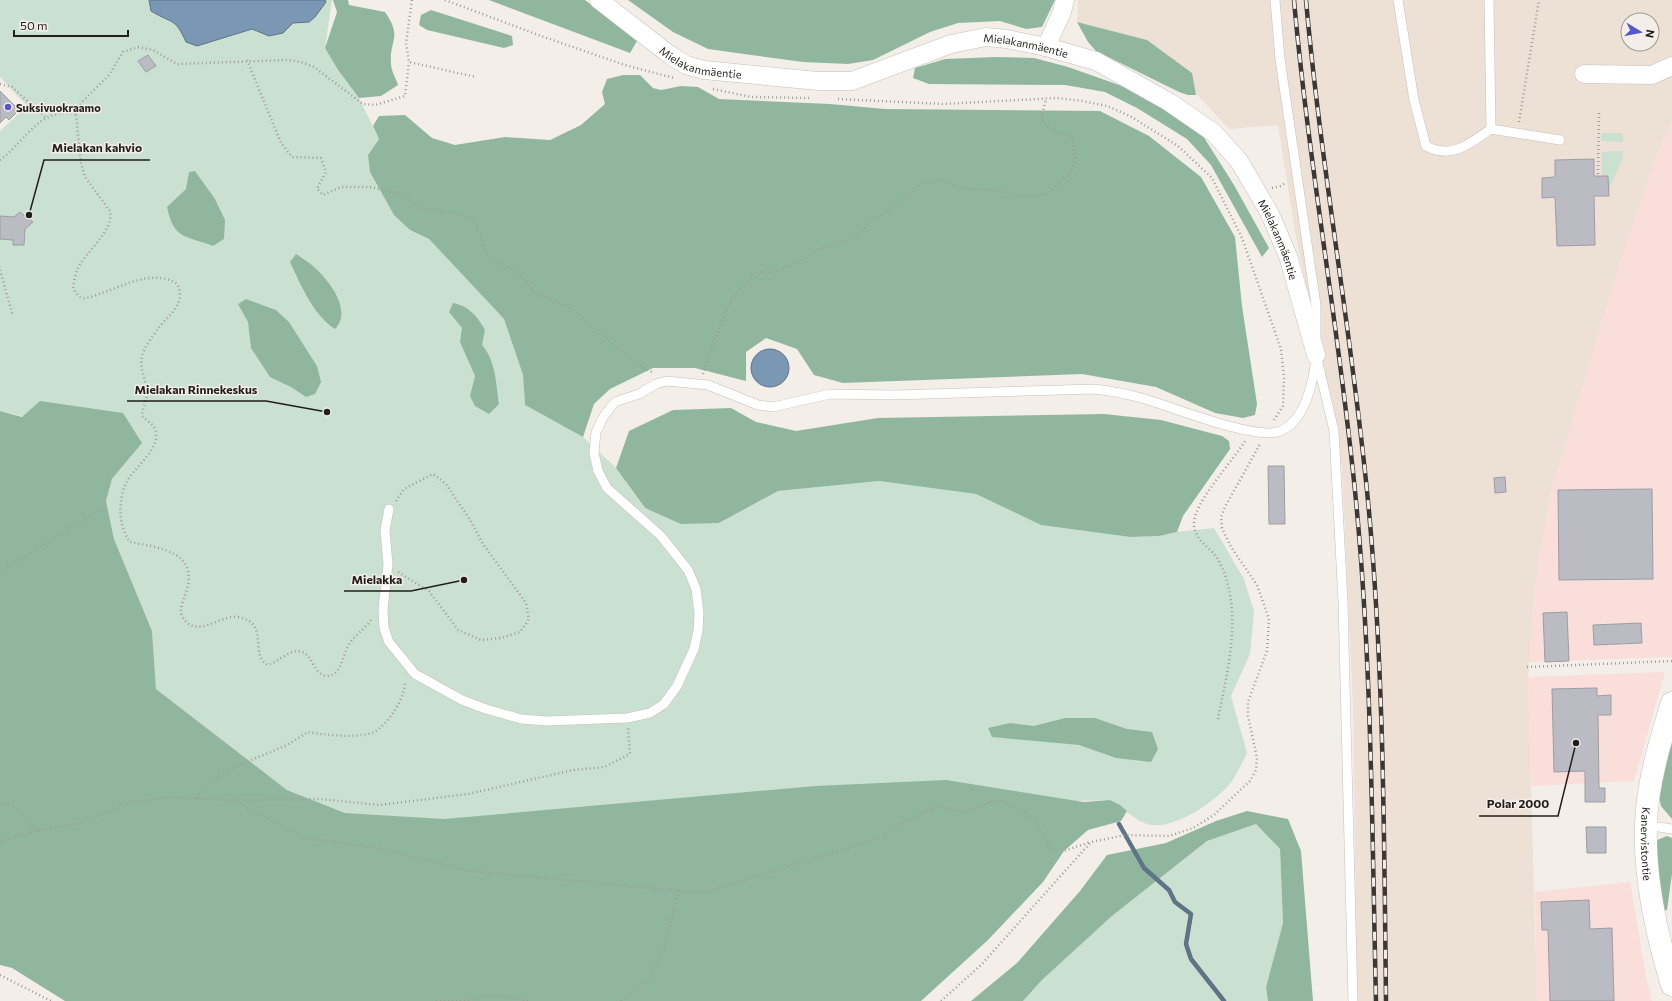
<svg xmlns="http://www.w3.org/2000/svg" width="1672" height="1001" font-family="Commissioner,sans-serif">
	<rect width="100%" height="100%" fill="#f4eee8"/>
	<!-- built -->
	<path fill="#ede0d5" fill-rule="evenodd" d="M1078 0H1672V121L1660 146 1622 256 1551 492 1535 584 1528 677 1537 1001H1357L1353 707 1342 468 1295 231 1278 125 1229 129 1147 40 1077 22ZM1628 20H1652V44H1628Z"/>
	<!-- industrial -->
	<path fill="#f9ded9" d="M1672 121V657L1529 662 1535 584 1551 492 1622 256 1660 146Z
		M1665 672 1634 781 1531 786 1528 677Z
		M1630 882 1645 972 1652 1001H1537L1535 892Z"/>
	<!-- green -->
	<path fill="#cae1d2" d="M0 0H332L325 48 338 70 359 98 379 139 368 155 410 230 429 239 504 319 523 375 525 405 583 437 616 468 645 509 719 523 778 491 879 481 976 494 1041 525 1130 537 1159 536 1177 532 1214 528 1244 579 1254 611 1250 654 1231 696 1247 753C1243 761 1239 770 1234 778 1222 798 1176 829 1152 825 1136 823 1124 807 1110 800L447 820 345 813 287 790 156 689 152 631 114 539 106 501 112 479 141 444 0 411V131L27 106 0 77Z
		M1601 133H1623V142L1601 141Z
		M1623 151V158L1609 189V175H1602V152Z
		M1256 824 1280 849 1283 923 1266 987 1268 1001H1023L1042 980 1112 916 1207 841Z"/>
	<!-- forest -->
	<path fill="#90b79e" d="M333 0H348L349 5 385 12C403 38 389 39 391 64 391 70 396 79 398 85L381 96 359 98 338 70 325 48 337 12Z
		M489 0H585L637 41 630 53Z
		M628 0H1055L1042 27 1026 29 1000 21 958 23 930 32 873 60 848 64 803 62 708 49 673 32Z
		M431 10 512 36 513 45 504 48 427 30 419 25 421 15Z
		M1077 22 1147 40 1192 73 1196 95H1188L1179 92 1096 51 1088 42Z
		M996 57 1034 58 1068 67 1139 92 1203 136 1234 185 1269 248 1262 257 1211 165 1187 139 1137 108 1105 92 1065 85 929 84 913 78 915 68 945 59Z
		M623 75H640L653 88 661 90 681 86 698 87 719 99 830 104 885 109 1100 111 1149 136 1201 177 1235 237 1242 306 1257 404 1255 415 1243 418 1215 413 1156 387 1082 374 843 383 814 375 797 349 766 338 746 352V381L695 368H653L610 389 594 404 583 437 525 405 523 375 504 319 429 239 410 230 394 215 370 172 368 155 379 139 373 126 379 116 405 115 432 138 455 145 505 137 550 140 581 125 605 104 602 92 607 79Z
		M195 171 215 199 225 220 224 239 213 246C185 235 174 240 167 207L186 189 189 172Z
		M296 254C302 258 309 262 314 267 329 280 353 311 335 329 313 315 301 285 290 262Z
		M246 299 276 310 289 322 317 366 321 382 315 394 306 397 291 387 270 377 251 348 248 322 238 304Z
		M453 303C469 306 477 316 485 330L482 345C496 361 496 384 499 404L489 414 475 406 470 396 475 376 460 342 462 328 449 312Z
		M40 401 123 413 142 443 112 479 106 501 114 539 152 631 156 689 287 790 345 813 444 819 815 786 946 780 1084 802 1110 800 1120 805 1127 811 1121 821 1088 830 1064 851 1043 882 988 940 921 1001H65L12 968 0 965V411L22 417Z
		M731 408 756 422 796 431 878 418 1104 414 1161 420 1222 436 1229 441 1230 449 1183 516 1177 532 1159 536 1130 537 1041 525 976 494 879 481 778 491 719 523 681 524 645 508 616 468 629 431 673 410Z
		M1065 718H1095L1127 729 1152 732 1158 749 1151 762 1116 758 1079 745 992 737 988 728 1010 723 1034 726Z
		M1672 739V819L1661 806 1659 796Z
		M1247 811 1288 819 1301 851 1313 1001H1268L1266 987 1283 923 1280 849 1256 824 1207 841 1112 916 1042 980 1023 1001H971L1017 963 1080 891 1107 855 1166 843 1216 821Z
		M1667 836 1672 838V874L1667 910 1662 911 1657 861V840Z"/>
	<!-- water -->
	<path fill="#7a97b4" stroke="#5f7386" d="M149 0H325L326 2 315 17 309 22 293 23 283 33 269 36 252 29 197 46 186 42C175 17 172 24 151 11Z
		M751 368a19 19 0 1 1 38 0a19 19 0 1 1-38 0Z"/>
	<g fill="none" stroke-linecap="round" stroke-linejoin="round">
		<!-- stream -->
		<path stroke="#5f7386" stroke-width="4.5" d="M1119 824 1144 868 1169 890 1175 902 1191 914 1186 944 1191 959 1224 1001"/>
	</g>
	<!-- building -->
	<path fill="#bbbbc3" stroke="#9d9da4" d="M148 55 156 66 146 72 138 61Z
		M0 91 16 107 15 108 18 111 9 120 6 117 0 123Z
		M1594 159V176H1608L1609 196H1594L1595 245 1557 246 1555 197 1542 198V178L1555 177V160Z
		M20 212 33 222 25 229 24 245H13V240L0 239V216L14 217Z
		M1268 466H1284L1285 524H1269Z
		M1505 477 1506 492 1495 493 1494 478Z
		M1652 489 1653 579 1559 580 1558 490Z
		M1567 612 1569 661 1545 662 1543 613Z
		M1641 623 1642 643 1594 645 1593 625Z
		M1597 688V696L1611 695V715H1598L1599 788H1605V802H1585V771L1554 772 1552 689Z
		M1586 827H1606V853H1587Z
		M1589 900 1590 929 1612 928 1614 1001H1550L1548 930H1542L1541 902Z"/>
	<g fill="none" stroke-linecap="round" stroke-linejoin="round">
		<!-- service casing -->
		<g stroke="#c6bfba" stroke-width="10">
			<path id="service" d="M1275 0 1280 59 1316 305V336
				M1398 0 1414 100 1426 146C1452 160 1470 143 1491 129L1560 140
				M1489 0 1491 129
				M1317 359 1334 431 1343 602 1353 1001
				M389 509 385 530 388 565 383 609 384 628 389 642 415 674 462 700 486 709 521 719 547 721 627 718 650 713 664 704 677 686 694 649 698 631 699 613 696 589 688 570 661 536 607 488 598 471 594 453 596 432 604 416 615 402 639 394 656 384 666 381 708 385 758 405 773 407 830 394 895 395 1094 389C1112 391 1128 394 1145 399 1172 407 1252 439 1277 432 1305 425 1315 378 1316 353
				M1646 825 1672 829"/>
		</g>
		<!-- minor casing -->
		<g stroke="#c6bfba" stroke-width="19">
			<g id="minor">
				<path id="s1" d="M599 0 670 55 686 65 704 70 818 81H852L951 44 986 37 1007 39 1046 47 1096 61 1169 102 1214 133 1239 161 1270 214 1288 256 1316 355"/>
				<path d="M1046 47 1062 12 1065 0"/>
				<path d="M1584 74 1652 75 1672 66"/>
			</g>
		</g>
		<!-- tertiary casing -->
		<g stroke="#c6bfba" stroke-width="23">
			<g id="tertiary">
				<path id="s2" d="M1672 703C1660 742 1647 784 1646 825 1644 879 1656 933 1672 985"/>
			</g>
		</g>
		<!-- path -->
		<path stroke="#a09b97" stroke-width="2.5" stroke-dasharray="1 3" stroke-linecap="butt" d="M412 0 406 43 409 62 476 77
			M445 0 541 36 625 65 674 78
			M247 60 281 143 292 157 321 158 326 172 317 189 323 195 341 187H370L398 193 422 208 459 214 473 220 480 232 486 255 497 263 517 271 535 293 571 308 634 362 652 372
			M0 84 12 87 46 118
			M713 89 751 97 809 98
			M838 99 943 104 1057 98 1082 101 1107 106 1130 116 1178 146 1212 178 1242 238 1281 349 1284 378 1283 406 1274 420
			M1519 122 1539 0
			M0 160C25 142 40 106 76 114
			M1598 174 1599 111
			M1272 188 1281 186 1286 182
			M0 270 13 316
			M703 374 725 312 736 294 758 272H775L797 263 819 249 858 235 874 219 894 207 921 184 940 180 962 188 998 190 1021 197 1048 194 1071 172 1075 158 1072 136C1059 133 1049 130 1041 119L1046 99
			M396 501 404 489 433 474 446 484 470 520 483 544 526 603 529 619 520 632 501 638 481 640 458 630 429 591 398 572
			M0 572 104 507
			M371 620C365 629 356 634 350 643 342 653 343 675 327 676 323 676 319 673 317 670 311 662 309 652 298 651 288 651 278 662 268 665 248 654 271 623 238 617 220 614 196 641 182 616 179 609 183 602 185 596 201 552 162 548 130 542 118 526 118 501 126 483 133 468 165 446 154 427 151 423 146 420 142 416 142 408 147 401 147 393 147 380 139 370 142 357 143 349 152 337 157 330 165 318 181 309 180 293 179 284 175 281 166 279 145 274 124 285 105 292 98 294 91 298 84 298 78 297 76 293 73 288 74 282 75 275 77 270 85 252 115 230 110 211L85 177 81 163 76 114 82 102 109 75 123 52 138 47 153 50 177 64 288 60 301 62 314 67 363 104 375 105 405 96 409 62
			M1527 667 1672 661
			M1218 719C1227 673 1241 621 1225 575 1223 569 1220 563 1217 558 1209 546 1194 540 1194 524 1193 503 1234 460 1245 441
			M196 798 214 780 237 766 287 745 308 732C323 735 363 739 376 731 385 725 393 714 398 705 402 697 405 690 405 681
			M233 800 305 838 379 848 469 871 703 893 883 837 903 822 938 806 962 812 981 805 1001 800 1020 810 1034 820 1051 849 1064 851 1090 842
			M0 803 14 805 37 831
			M0 841 37 831 77 824 133 802 167 797 233 800 319 799 380 805 468 794 573 770 604 767 630 754 628 728
			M0 975 51 1001
			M436 1001H462L493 995 511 997 529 1001
			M621 1001 650 978 664 949 679 891
			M941 1001 981 965 1091 842 1126 835 1169 836 1193 828 1214 815 1250 781 1256 770 1257 758 1248 716V702L1267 651 1269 619 1257 585 1231 547 1222 528 1221 517 1225 507 1260 444"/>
		<!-- service -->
		<use href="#service" stroke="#fff" stroke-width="9"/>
		<!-- minor -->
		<use href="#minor" stroke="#fff" stroke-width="18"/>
		<!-- tertiary -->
		<use href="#tertiary" stroke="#fff" stroke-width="22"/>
		<!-- rail casing -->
		<g stroke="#3a3734" stroke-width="4.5">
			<path id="rail" d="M1294 0C1309 168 1340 334 1356 501 1372 667 1372 835 1376 1001
				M1306 0C1321 168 1352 334 1368 501 1384 667 1384 834 1386 1001"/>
		</g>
		<!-- rail -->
		<use href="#rail" stroke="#f4eee8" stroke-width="3" stroke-dasharray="9" stroke-linecap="butt"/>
	</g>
	<!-- markers -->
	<circle fill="#5656ce" stroke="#f4eee8" stroke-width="1.5" cx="8" cy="107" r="4"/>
	<g text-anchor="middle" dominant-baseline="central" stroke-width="3" stroke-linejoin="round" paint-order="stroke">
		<!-- street labels -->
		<g font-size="11" fill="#211e1c" stroke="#f4eee8">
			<text stroke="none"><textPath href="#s1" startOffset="458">Mielakanmäentie</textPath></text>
			<text stroke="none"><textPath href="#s1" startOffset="122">Mielakanmäentie</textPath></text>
			<text stroke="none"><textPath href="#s1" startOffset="794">Mielakanmäentie</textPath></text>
			<text stroke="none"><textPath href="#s2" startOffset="144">Kanervistontie</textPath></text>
		</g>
		<!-- poi labels -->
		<g font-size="11" font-weight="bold" fill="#211e1c" stroke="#f4eee8" text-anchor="start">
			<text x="16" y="107">Suksivuokraamo</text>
		</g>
	</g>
	<!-- callouts -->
	<path fill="none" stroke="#211e1c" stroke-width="1.5" d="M29 215L44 160H150M327 412L266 401H127M464 580L411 591H344M1576 743L1558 816H1479"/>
	<g fill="#211e1c" stroke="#f4eee8" stroke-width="1.5">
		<circle cx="29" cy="215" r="4"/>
		<circle cx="327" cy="412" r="4"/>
		<circle cx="464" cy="580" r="4"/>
		<circle cx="1576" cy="743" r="4"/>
	</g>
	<g font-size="12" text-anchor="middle" font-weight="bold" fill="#211e1c" stroke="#f4eee8" stroke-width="3" stroke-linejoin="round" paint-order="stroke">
		<text x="97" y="152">Mielakan kahvio</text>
		<text x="196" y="394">Mielakan Rinnekeskus</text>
		<text x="377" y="584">Mielakka</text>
		<text x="1518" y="808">Polar 2000</text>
	</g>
	<!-- north arrow -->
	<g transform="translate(1640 32) rotate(100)"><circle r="19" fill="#f4eee8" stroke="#a09b96"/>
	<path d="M0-3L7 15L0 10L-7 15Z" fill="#5656ce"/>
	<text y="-6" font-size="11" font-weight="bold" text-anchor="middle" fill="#211e1c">N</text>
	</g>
	<!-- scale -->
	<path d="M14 30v6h114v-6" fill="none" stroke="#211e1c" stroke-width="2"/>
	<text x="20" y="30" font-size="12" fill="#211e1c" stroke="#f4eee8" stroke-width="3" paint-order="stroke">50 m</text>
</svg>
